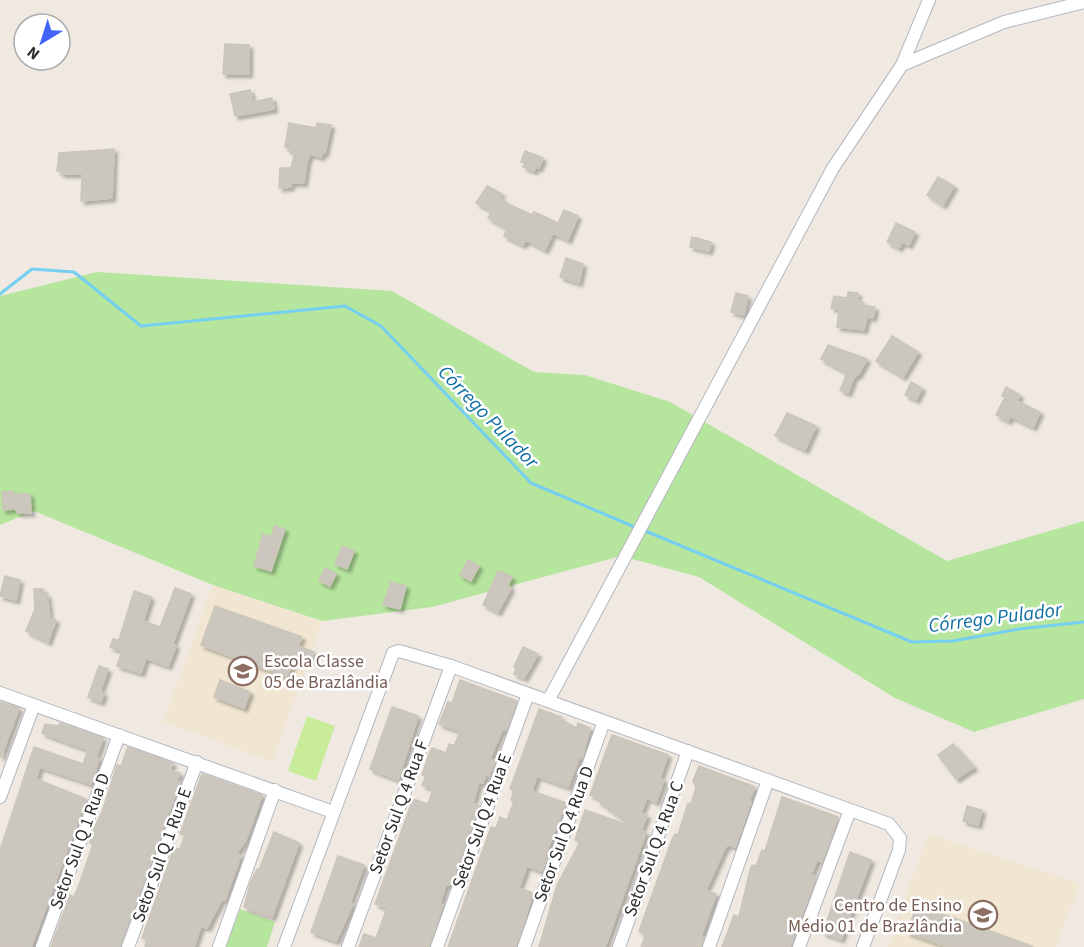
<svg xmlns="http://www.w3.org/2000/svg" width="1084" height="947" font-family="'Source Sans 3',sans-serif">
	<defs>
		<filter id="shadow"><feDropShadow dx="3.5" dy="3.5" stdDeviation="1.5" flood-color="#0004"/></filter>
	</defs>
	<rect width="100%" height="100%" fill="#efe9e1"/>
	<!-- education -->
	<path fill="#f0e6d1" d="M213 585 322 621 273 762 163 722Z
		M928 834 1080 883 1056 947H888Z"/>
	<!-- green -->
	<path fill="#b6e59e" d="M97 272 392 291 534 372 585 375 670 402 947 561 1084 521V699L974 732 895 698 699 577 621 556 432 607 322 621 213 585 34 511 0 525V296Z
		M240 909 275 922 267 947H226Z"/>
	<!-- pitch -->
	<path fill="#c9ec9a" d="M307 716 335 726 316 781 288 771Z"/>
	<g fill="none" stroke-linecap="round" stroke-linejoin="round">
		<!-- stream -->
		<path stroke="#75cff0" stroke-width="3" d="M0 294 32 269 74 272 141 326 345 306 381 326 531 483 637 528
			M643 530 912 642 953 641 1019 629 1084 622"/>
	</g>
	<!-- building -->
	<path fill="#cbc7bf" stroke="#cbc5ba" stroke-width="1.5" filter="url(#shadow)" d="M225 44 249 45V74H223Z
		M250 90 253 102 272 98 274 109 235 116 230 94Z
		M289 123 316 128 317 123 331 125 325 153 322 152 321 157 310 154 307 162 304 183H291V187L279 188 280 168H291L295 152 288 150 289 146 285 147Z
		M114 149 112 198 81 201 82 174H61L62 171H57L59 153Z
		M525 151 543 158 539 168 535 167 534 171 523 167 525 163 521 162Z
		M938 177 954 186 943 205 927 195Z
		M487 186 502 194 499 197 510 205 532 215 534 212 558 223 564 210 578 216 568 240 553 233 545 250 526 240 523 245 504 236 507 228 488 218 492 211 476 203Z
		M896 223 915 232 909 245 902 242 899 248 887 242Z
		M692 237 711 242 709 251 690 247Z
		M566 258 583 264 579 283 560 277Z
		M848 292 858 293 857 300 862 301V305L875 307 873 318 867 317 864 330 837 327 839 309 831 308 834 296 847 298Z
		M736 293 748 296 744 315 731 312Z
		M892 336 918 352 903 377 876 361Z
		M828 345 867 359 859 374 854 377 848 393 840 390 847 373 821 359Z
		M911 382 922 388 916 400 905 395Z
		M1006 387 1020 395 1017 401 1040 412 1033 427 1010 416 1008 421 996 415 1005 397 1002 396Z
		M787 413 816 426 805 450 775 436Z
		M13 491V494H30L31 513H17L16 509 3 510 2 492Z
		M275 526 285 529 271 571 254 566 263 534 271 537Z
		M342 546 354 551 347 569 335 564Z
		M468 560 479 566 471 581 460 575Z
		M325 568 336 574 330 586 319 581Z
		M498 571 512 577 508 586 511 588 498 612 483 605Z
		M5 576 20 580 16 600 0 596Z
		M391 582 406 586 400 609 383 605Z
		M175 588 191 594 173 643 176 646 168 666 146 658 141 673 117 666 122 651 110 647 113 639 119 640 134 591 151 597 143 621 160 627Z
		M34 589H43V594H47L50 618 56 620 48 642 26 631 35 609Z
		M215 606 302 637 298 646 314 652 311 660 296 654 287 677 201 645Z
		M523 647 538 654 524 678 514 674 516 668 514 667Z
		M99 666 108 669 100 692 104 693 101 702 88 697Z
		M220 680 250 692 244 708 214 697Z
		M460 680 517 701 506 730H502L490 759 495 761 489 776 486 774 483 783 479 782 473 803 479 806 452 881 449 885 446 884 440 904 443 905 441 910 429 947H359L364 934 376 938 387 908 375 904 413 799 428 804 433 789 422 785 426 776 422 775 429 754 432 748 446 753 449 744 454 746 460 731 439 724 448 702 452 703Z
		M0 702 19 708 1 757H0Z
		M392 707 418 716 398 780 370 769Z
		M539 709 561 717 560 719 576 728 578 723 590 728 582 758 580 756 568 787 537 776 532 791 566 803 545 855 546 860 542 871 527 866 519 888 533 893 516 947H448L491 827 496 828 500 817 507 820 514 801 511 800 514 791 510 789Z
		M60 723 103 738 96 757 99 758 96 769 91 784 40 767 36 779 86 799 31 947H0V850L34 747 83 764 88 750 42 733 45 724 59 726Z
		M612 735 668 755 660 778 664 780 656 802 647 798 641 813 647 815 641 831 646 832 605 947H539L557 885 580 842 575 840 585 810 631 826 598 801 599 798 590 795Z
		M953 744 974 767 956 779 938 755Z
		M128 747 173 763 170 770 180 773 177 781 180 782 120 947H51L70 895 74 897 80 882 93 844 90 843 91 835 102 812 117 765 121 766Z
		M699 766 755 787 749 801 751 802 735 847 728 845 725 848 706 890 716 894 701 936 704 937 701 947H641L646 934 639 931 671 842 675 834 678 835 688 803 691 804 696 787 693 781Z
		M202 774 262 795 246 840 236 854 241 855 225 900 222 899 207 928 201 926 194 947H145L147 940 142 938 174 848 180 849 185 835 180 834Z
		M782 797 838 817 822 862 817 860 811 875 816 877 790 947H722L734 915 739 917 750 870 752 865 756 866 762 850 765 851Z
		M967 806 982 810 978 825 963 821Z
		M274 832 299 843 272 917 244 907 250 884 257 869 259 870Z
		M850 852 871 860 841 939 823 933Z
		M338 856 364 865 350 903 353 904 336 941 311 932Z
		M917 905 1032 946V947H948L907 932Z"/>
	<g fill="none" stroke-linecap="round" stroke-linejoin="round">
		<!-- street casing -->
		<g stroke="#b4b7c1" stroke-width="14">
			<path id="street" d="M902 65 1004 22 1084 2
				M0 693 333 812
				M548 701 833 168 902 65 929 0
				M0 797 34 705
				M42 947 119 735
				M128 947 197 762
				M219 947 275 790
				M284 947 393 653 399 651 451 666 889 824 900 838 899 850 863 947
				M348 947 451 666
				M437 947 528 694
				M524 947 604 721
				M619 947 688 751
				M709 947 768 780
				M799 947 850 810"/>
		</g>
		<!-- street -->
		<use href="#street" stroke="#fff" stroke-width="12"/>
	</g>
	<!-- icons -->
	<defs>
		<g id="school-ring" transform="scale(1.5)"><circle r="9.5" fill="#fff" stroke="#8d6e63" stroke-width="1.5"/><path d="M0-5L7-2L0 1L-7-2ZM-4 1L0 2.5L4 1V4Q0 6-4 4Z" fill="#8d6e63"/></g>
	</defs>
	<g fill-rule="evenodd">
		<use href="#school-ring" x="243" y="671"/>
		<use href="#school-ring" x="983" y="915"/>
	</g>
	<g text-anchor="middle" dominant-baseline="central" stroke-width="5" stroke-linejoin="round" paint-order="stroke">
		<!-- education labels -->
		<g font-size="18" fill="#785e54" stroke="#fff" text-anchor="start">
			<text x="264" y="661">Escola Classe<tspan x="264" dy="21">05 de Brazlândia</tspan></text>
			<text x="962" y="905" text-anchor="end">Centro de Ensino<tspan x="962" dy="21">Médio 01 de Brazlândia</tspan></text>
		</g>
		<!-- street labels -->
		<g font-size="18" fill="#2e2e2e" stroke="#fff">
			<text transform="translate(399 807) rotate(-70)">Setor Sul Q 4 Rua F</text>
			<text transform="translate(482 821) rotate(-70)">Setor Sul Q 4 Rua E</text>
			<text transform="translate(564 834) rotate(-70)">Setor Sul Q 4 Rua D</text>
			<text transform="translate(80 841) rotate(-70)">Setor Sul Q 1 Rua D</text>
			<text transform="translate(654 849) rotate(-70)">Setor Sul Q 4 Rua C</text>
			<text transform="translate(162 855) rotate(-70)">Setor Sul Q 1 Rua E</text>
		</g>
		<!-- water labels -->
		<g font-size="20" font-style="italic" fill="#0d6fa3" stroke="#fff">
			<text transform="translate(488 417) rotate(46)">Córrego Pulador</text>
			<text transform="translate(995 618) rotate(-7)">Córrego Pulador</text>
		</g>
	</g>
	<!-- north arrow -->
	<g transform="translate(42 42) rotate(218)"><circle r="28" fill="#ffffff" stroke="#ababab" stroke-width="1.5"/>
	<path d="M0-4.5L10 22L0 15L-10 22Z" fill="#4264fb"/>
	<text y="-9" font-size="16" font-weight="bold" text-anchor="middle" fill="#2e2e2e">N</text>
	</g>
</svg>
